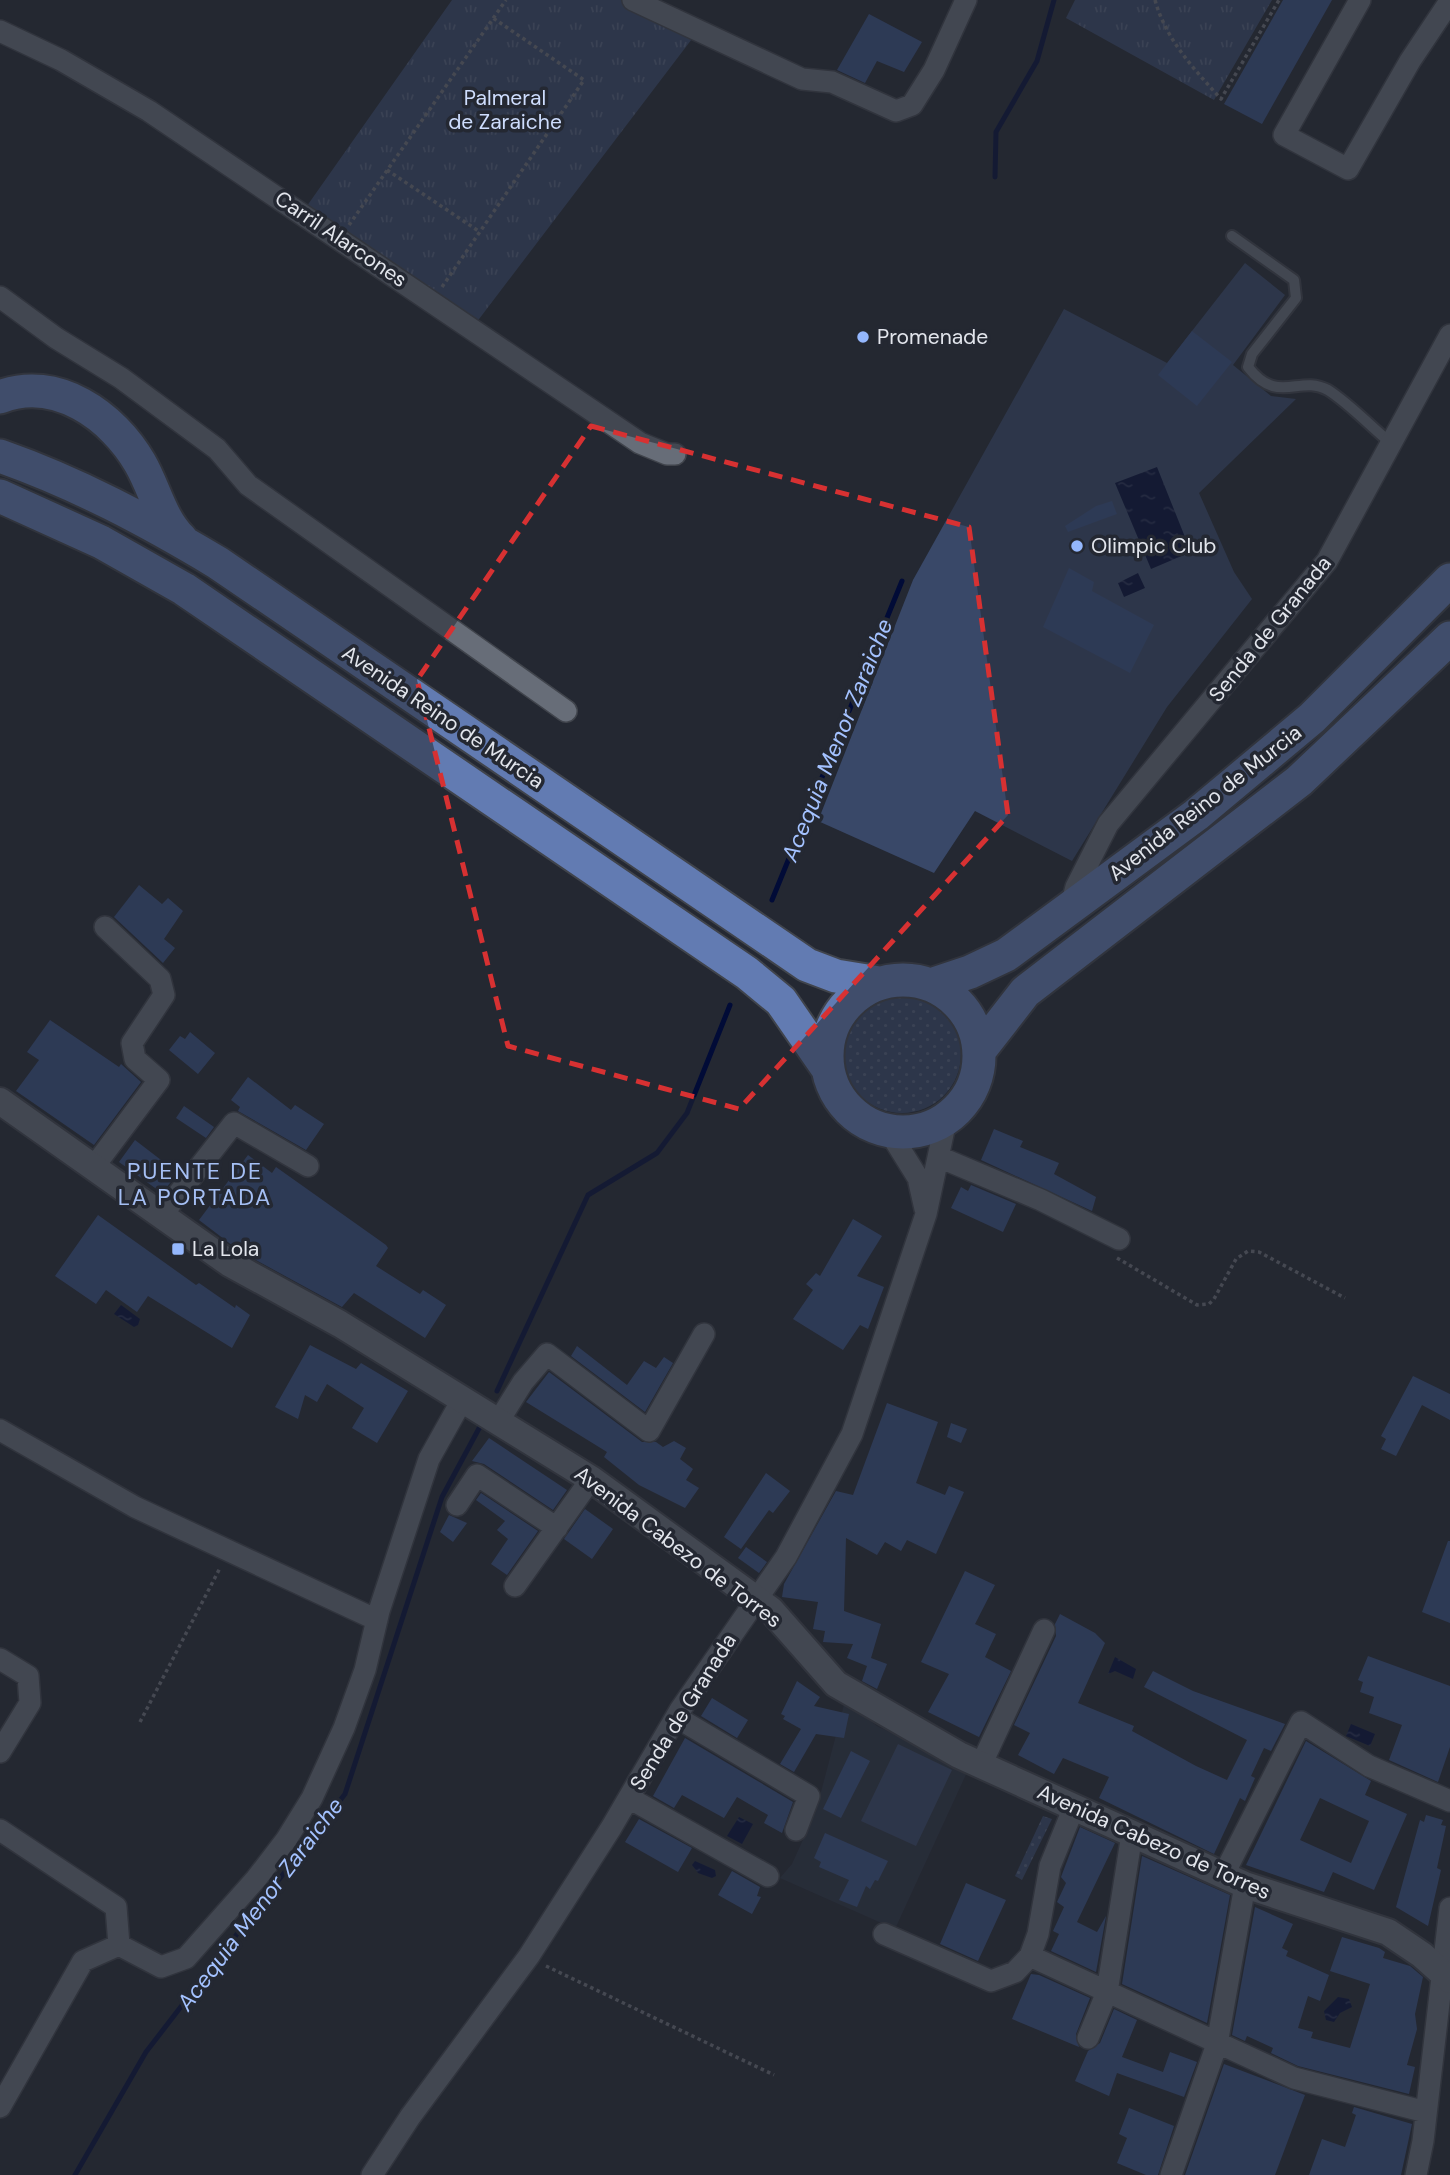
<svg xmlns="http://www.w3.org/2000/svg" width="1450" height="2175" font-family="'DM Sans',sans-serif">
	<defs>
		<pattern id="grass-dots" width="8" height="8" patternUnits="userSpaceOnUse" patternTransform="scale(1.75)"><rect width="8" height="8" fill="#394868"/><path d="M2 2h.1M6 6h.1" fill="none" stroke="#55627e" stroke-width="1.8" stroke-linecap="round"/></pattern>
		<pattern id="park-tufts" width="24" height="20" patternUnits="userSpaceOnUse" patternTransform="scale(1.75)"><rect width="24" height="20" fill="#394868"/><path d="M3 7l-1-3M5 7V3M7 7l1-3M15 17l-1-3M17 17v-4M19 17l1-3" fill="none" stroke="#55627e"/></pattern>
		<pattern id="water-ripples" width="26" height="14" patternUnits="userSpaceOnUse" patternTransform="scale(1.75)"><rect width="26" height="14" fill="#010b37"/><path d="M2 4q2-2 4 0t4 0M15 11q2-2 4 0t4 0" fill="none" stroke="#262e54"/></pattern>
	</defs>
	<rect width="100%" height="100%" fill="#242832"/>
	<!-- built -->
	<path fill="#2c3341" d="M845 1701 877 1726 968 1770 895 1929 780 1878 792 1864 816 1811Z"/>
	<!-- grass -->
	<path fill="url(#grass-dots)" d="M843 1054a59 59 0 1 1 118 0a59 59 0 1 1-118 0Z
		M1043 1816 1052 1819 1022 1880 1015 1876Z"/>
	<!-- park -->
	<path fill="url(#park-tufts)" d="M452 0H633L698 31 473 327 302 213Z
		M1075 0H1272L1214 100 1066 18Z"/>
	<!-- pitch -->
	<path fill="#394868" d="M1245 263 1285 295 1233 365 1271 396 1296 399 1199 493 1234 572 1252 599 1167 707 1072 861 975 811 934 873 818 821 913 580 1064 309 1167 363Z
		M898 1744 952 1770 916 1846 861 1821Z"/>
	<!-- water -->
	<path fill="url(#water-ripples)" d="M1157 467 1191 552 1151 569 1115 483Z
		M1138 573 1145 588 1124 597 1118 583Z
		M121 1305 140 1319 138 1325 134 1327 114 1314Z
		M1115 1657 1136 1669 1133 1679 1115 1671 1108 1674Z
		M1351 1724 1375 1734 1370 1746 1346 1736Z
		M739 1817 753 1824 742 1844 727 1836Z
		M695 1861 715 1870 716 1876 712 1878 698 1873 692 1865Z
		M1338 1997 1349 1999 1352 2007 1340 2013 1334 2022 1326 2020 1324 2011Z"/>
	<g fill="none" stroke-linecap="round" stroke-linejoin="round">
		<!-- stream -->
		<path stroke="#010b37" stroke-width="5" d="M995 177 996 132 1037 61 1054 0
			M772 900 902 581
			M497 1391 588 1195 657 1153 687 1113 730 1005
			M75 2175 146 2052 345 1794 442 1497 483 1421"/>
	</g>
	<!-- building -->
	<path fill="#395081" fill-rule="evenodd" d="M1283 0H1332L1262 124 1224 104Z
		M869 14 922 42 904 72 877 61 865 83 837 70Z
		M1192 331 1232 362 1197 406 1158 375Z
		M1112 501 1117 514 1068 532 1065 526 1096 506Z
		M1069 568 1094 582 1092 591 1154 625 1130 673 1043 627Z
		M139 885 162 904 168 898 183 911 164 939 175 948 163 963 114 917Z
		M50 1020 119 1067 121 1064 141 1082 94 1145 16 1091 39 1060 27 1052Z
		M190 1032 215 1053 198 1074 169 1050 180 1036 185 1039Z
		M248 1077 291 1110 295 1105 324 1124 306 1150 238 1111 240 1107 231 1100Z
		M184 1106 214 1127 206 1138 176 1118Z
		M994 1129 1023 1141 1020 1147 1059 1163 1054 1174 1096 1197 1092 1211 981 1160Z
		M135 1140 178 1173 162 1193 119 1162Z
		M248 1155 272 1173 276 1167 386 1245 388 1248 376 1266 420 1294 423 1290 446 1305 425 1338 354 1293 342 1307 241 1252 199 1220Z
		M971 1185 1016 1204 1003 1232 951 1208 961 1187 968 1191Z
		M98 1215 196 1285 199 1283 235 1308 236 1305 250 1315 232 1348 148 1296 137 1312 106 1290 96 1304 55 1276Z
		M853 1219 882 1236 857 1276 884 1287 868 1329 860 1325 843 1350 793 1319 813 1290 806 1284 816 1273 820 1276Z
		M310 1345 356 1369 361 1363 408 1391 377 1443 352 1428 364 1408 327 1384 317 1402 305 1395 298 1419 275 1407Z
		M577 1346 627 1385 644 1361 656 1368 664 1357 673 1363 645 1412 571 1356Z
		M549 1372 642 1442H656L663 1447 674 1441 686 1448 680 1459 693 1469 686 1480 699 1488 685 1508 639 1485 604 1457 607 1452 526 1402Z
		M1413 1376 1450 1394V1420L1422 1405 1396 1456 1381 1449 1386 1439 1381 1436Z
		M887 1403 938 1422 916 1483 945 1495 949 1486 964 1492 936 1554 907 1540 901 1551 885 1542 877 1555 846 1538 844 1611 881 1624 871 1658 887 1664 877 1689 862 1681 867 1666 847 1658 853 1644 823 1642 825 1631 813 1629 818 1602 782 1597 784 1584 836 1491 853 1495Z
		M951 1423 967 1429 961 1443 947 1437Z
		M489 1438 567 1490 553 1510 484 1464 472 1461Z
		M766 1473 790 1491 773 1513 769 1510 741 1549 724 1537Z
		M481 1493 538 1531 507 1575 491 1564 508 1539 497 1530 505 1521 476 1500Z
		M585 1509 613 1529 592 1559 564 1539Z
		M449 1515 467 1523 453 1542 440 1532Z
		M1448 1541H1450V1623L1422 1612Z
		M746 1547 767 1562 759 1573 738 1558Z
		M965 1571 995 1585 975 1624 996 1634 985 1657 1011 1671 979 1737 928 1712 949 1674 921 1662Z
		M1060 1614 1095 1633 1105 1643 1078 1703 1134 1726 1132 1731 1196 1766 1227 1780 1247 1740 1144 1687 1153 1671 1193 1691 1285 1724 1271 1751 1264 1748 1251 1776 1255 1778 1245 1801 1240 1798 1214 1854 1099 1798 1109 1777 1063 1758 1054 1774 1018 1755 1030 1733 1014 1725 1056 1636 1055 1624Z
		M1368 1656 1450 1686V1747L1438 1782 1389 1760 1402 1725 1369 1713 1374 1697 1360 1692 1363 1682 1358 1680Z
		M797 1681 820 1697 814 1706 849 1714 844 1738 816 1734 794 1772 780 1764 801 1729 783 1719 785 1716 781 1714Z
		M712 1698 748 1720 737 1738 701 1716Z
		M685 1738 793 1802 782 1833 764 1823 768 1815 737 1797 724 1818 682 1795 674 1808 653 1796Z
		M1306 1741 1371 1781 1365 1795 1407 1814 1374 1890 1333 1872 1324 1892 1246 1865ZM1320 1798 1369 1821 1351 1863 1300 1840Z
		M851 1751 870 1761 841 1818 823 1809Z
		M1426 1815 1443 1820 1441 1825 1446 1826 1437 1868 1441 1870 1428 1926 1396 1907 1420 1820 1424 1822Z
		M639 1819 692 1848 678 1872 625 1842Z
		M1080 1827 1115 1843 1077 1922 1097 1932 1106 1916 1096 1972 1051 1951 1059 1934 1053 1931 1064 1907 1057 1902 1066 1883 1061 1877Z
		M825 1833 888 1861 878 1881 875 1880 870 1889 866 1886 857 1907 839 1900 849 1880 819 1867 821 1862 814 1858Z
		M1142 1856 1230 1895 1207 2023 1122 1984Z
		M732 1871 760 1887 757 1896 761 1897 752 1914 718 1895Z
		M966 1883 1006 1900 978 1961 940 1944Z
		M1255 1907 1293 1924 1282 1948 1288 1951 1286 1956 1329 1975 1320 2001 1308 1996 1298 2028 1313 2032 1311 2038 1350 2048 1370 1984 1330 1971 1342 1937 1379 1948 1385 1952 1383 1958 1410 1966 1423 1977 1415 2014 1417 2029 1407 2065 1415 2067 1409 2094 1298 2066 1271 2053 1273 2048 1247 2036 1245 2041 1232 2035Z
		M1031 1974 1039 1975 1090 1998 1076 2034 1079 2047 1012 2019Z
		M1114 2009 1137 2020 1122 2057 1163 2072 1170 2052 1197 2062 1184 2097 1117 2073 1109 2096 1075 2081 1088 2051 1100 2043Z
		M1224 2064 1305 2095 1275 2175H1185Z
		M1354 2107 1412 2124 1401 2175H1309L1322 2139 1345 2147 1356 2115 1352 2113Z
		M1129 2108 1174 2126 1158 2175H1146L1117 2163 1127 2138 1119 2134Z"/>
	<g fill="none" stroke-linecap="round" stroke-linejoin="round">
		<!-- service casing -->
		<g stroke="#40444c" stroke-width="14">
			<path id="service" d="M1232 236 1294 280 1296 298 1252 354 1248 367C1278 406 1299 374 1328 390 1350 404 1371 427 1392 444"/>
		</g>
		<!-- minor casing -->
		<g stroke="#40444c" stroke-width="24">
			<path id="minor" d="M633 0 802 79 832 82 896 111 912 105 934 70 966 0
				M1360 0 1284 135 1348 169 1410 61 1450 1
				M0 31 61 60 149 111 640 443 667 454H675
				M0 297 56 338 121 378 217 449 248 485 566 711
				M1071 906 1076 887 1108 824 1327 561 1450 335
				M890 1133 918 1178 925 1209
				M939 1157 1041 1200 1119 1239
				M93 1168 159 1080 135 1059 132 1043 164 995 160 979 105 927
				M161 1216 234 1123 308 1166
				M498 1422 523 1382 547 1354 649 1431 704 1334
				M0 1430 135 1507 377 1620
				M457 1505 477 1475 557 1528
				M515 1586 591 1479
				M0 1659 28 1676 30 1703 0 1752
				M676 1717 809 1796 796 1830
				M981 1765 1044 1630
				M629 1798 768 1876
				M0 1830 116 1907 119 1945
				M1223 1876 1301 1722 1369 1766 1450 1801
				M884 1934 991 1981 1015 1972 1030 1956 1038 1934 1050 1866 1074 1807
				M1030 1956 1294 2078 1426 2112
				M1088 2038 1107 1992 1132 1834
				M0 2107 83 1961 119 1945 161 1967 186 1958 256 1879 286 1840 312 1798 344 1728 365 1670 379 1611 429 1459 462 1400
				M372 2175 410 2117 529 1956 611 1828 680 1710 786 1557 852 1434 926 1214 946 1120
				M1171 2175 1217 2044 1245 1885
				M1416 2175 1423 2141 1450 1908"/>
		</g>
		<!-- tertiary casing -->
		<g stroke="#40444c" stroke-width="30">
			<path id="tertiary" d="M0 1101 229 1263 340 1324 591 1479 771 1610 836 1684 959 1755 1245 1885 1388 1932 1422 1955 1450 1980"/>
		</g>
		<!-- primary casing -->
		<g stroke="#40444c" stroke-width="37">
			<path id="primary" d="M0 397C56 375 113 416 140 463 155 489 160 518 181 539
				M0 456C77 483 148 521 218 563L807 965 836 976 879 983
				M0 496 101 542 184 589 747 973 781 1001 826 1066
				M827 1056a76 76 0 1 1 152 0a76 76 0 1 1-152 0Z
				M931 985 970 972 1006 955 1196 815 1312 718 1450 580
				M980 1050 1025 992 1299 781 1450 638"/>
		</g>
		<!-- path -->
		<path stroke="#6d7079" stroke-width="3.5" stroke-dasharray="3.5 3.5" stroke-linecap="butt" d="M1155 0C1166 40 1194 69 1221 99L1279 0
			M387 170 480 232
			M349 225 506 0
			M442 287 584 80 493 18
			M896 967 913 966
			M1117 1258 1197 1305 1209 1304 1214 1299 1236 1259 1248 1251 1259 1252 1345 1298
			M140 1722 220 1568
			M546 1966 774 2075"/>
		<!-- service -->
		<use href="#service" stroke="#676d78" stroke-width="10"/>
		<!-- minor -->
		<use href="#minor" stroke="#676d78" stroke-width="21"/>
		<!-- tertiary -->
		<use href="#tertiary" stroke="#676d78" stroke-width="26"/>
		<!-- primary -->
		<use href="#primary" stroke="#627bb2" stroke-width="33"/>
	</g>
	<!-- marked area -->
	<path d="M0 0H1450V2175H0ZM591 426 969 527 1008 815 739 1109 508 1046 417 680Z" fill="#242832" fill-opacity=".55" fill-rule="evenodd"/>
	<path fill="none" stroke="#d73132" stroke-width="5" stroke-dasharray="14 9" stroke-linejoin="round" d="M591 426 969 527 1008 815 739 1109 508 1046 417 680Z"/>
	<!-- markers -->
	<g fill="#94b7fd" stroke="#242832" stroke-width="2.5">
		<circle cx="863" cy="337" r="7"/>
		<circle cx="1077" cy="546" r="7"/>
		<rect x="171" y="1242" width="14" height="14" rx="3.5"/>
	</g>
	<g text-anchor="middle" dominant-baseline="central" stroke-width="7" stroke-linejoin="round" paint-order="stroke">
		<!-- park labels -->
		<g font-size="21" fill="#ceddfd" stroke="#242832">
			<text x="505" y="98">Palmeral<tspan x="505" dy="24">de Zaraiche</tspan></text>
		</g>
		<!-- street labels -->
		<g font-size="21" fill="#e2e5ec" stroke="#242832">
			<text transform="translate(341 239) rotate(34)">Carril Alarcones</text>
			<text transform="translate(1270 629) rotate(-51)">Senda de Granada</text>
			<text transform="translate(443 717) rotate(34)">Avenida Reino de Murcia</text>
			<text transform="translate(1205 803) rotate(-38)">Avenida Reino de Murcia</text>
			<text transform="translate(678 1547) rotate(37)">Avenida Cabezo de Torres</text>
			<text transform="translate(683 1712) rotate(-58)">Senda de Granada</text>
			<text transform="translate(1154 1842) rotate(24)">Avenida Cabezo de Torres</text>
		</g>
		<!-- poi labels -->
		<g font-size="21" fill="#e2e5ec" stroke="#242832" text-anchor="start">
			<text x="877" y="337">Promenade</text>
			<text x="1091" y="546">Olimpic Club</text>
			<text x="192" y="1249">La Lola</text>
		</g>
		<!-- water labels -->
		<g font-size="23" font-style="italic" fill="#a4c2ff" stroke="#242832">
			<text transform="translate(837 740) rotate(-68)">Acequia Menor Zaraiche</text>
			<text transform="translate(260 1904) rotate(-53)">Acequia Menor Zaraiche</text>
		</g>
		<!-- neighbourhood labels -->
		<g font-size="23" letter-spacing="2" fill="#a5bff4" stroke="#242832">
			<text x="195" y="1171">PUENTE DE<tspan x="195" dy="26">LA PORTADA</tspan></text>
		</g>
	</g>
</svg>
